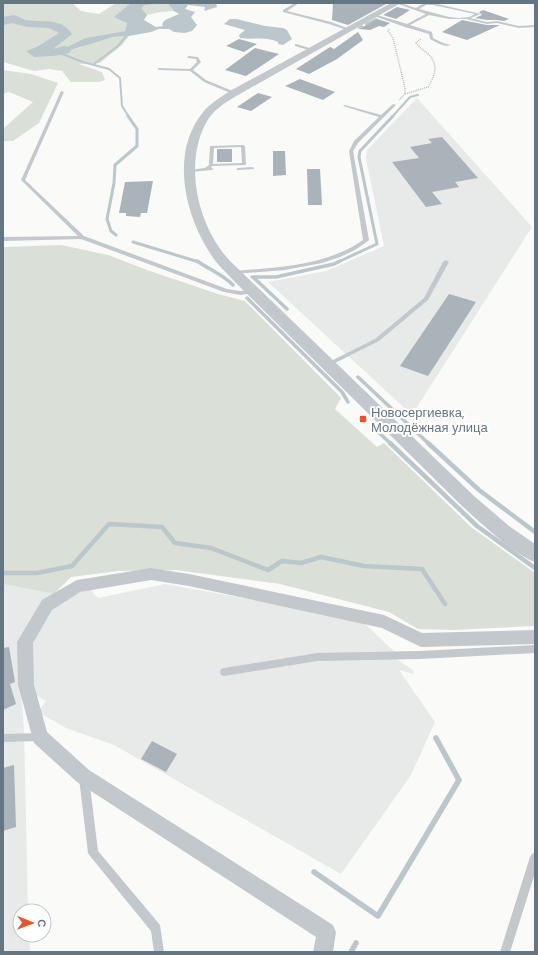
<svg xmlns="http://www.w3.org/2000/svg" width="538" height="955" font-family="'DM Sans',sans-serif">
	<rect width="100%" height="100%" fill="#fafaf8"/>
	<!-- built -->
	<path fill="#e8e9e9" d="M417 98 532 227 412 415 268 282 326 271 384 246 366 159 367 150Z
		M3 584 54 594 17 644 24 729 28 911H20V935H29L30 952H3Z
		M165 584 332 614 362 621 398 655 396 659 413 670 414 674 399 670 435 722 411 775 341 874 114 745 66 728 38 712 46 701 35 695 29 670 30 640 47 614 71 596 90 589 98 598Z"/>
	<!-- green -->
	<path fill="#dadfd7" d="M3 3H72L81 11 99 14 116 3H131L115 17 127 23 125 31 85 38 65 48 27 51 34 57 79 48 93 42 113 37 129 36 122 45 100 63 79 64 102 72 105 80 99 82H71L62 71 49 69 34 71 3 62Z
		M157 4H168L174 11 160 12 147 15 140 8 145 5Z
		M3 70 31 74 58 83 39 123 13 141H3V129L33 102 9 92 3 94Z
		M61 245 108 255 147 270 218 294 245 301 341 398 335 409 377 447 384 443 471 527 535 573V626L453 630 418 629 389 612 280 584 176 570 118 571 71 577 54 594 3 584V247Z"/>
	<!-- water -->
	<path fill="#bbc7cb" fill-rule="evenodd" d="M131 3H216L217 7 204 11 205 7 188 5 185 9 195 12 191 17 197 25 192 31 185 33 174 32 169 29H159L151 32 129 36 113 37 51 56 34 57 26 51 48 43 56 49 65 48 85 38 125 31 127 23 114 17ZM157 4H168L174 11 179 14 165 20 162 24 163 26 156 27 144 20 147 15 141 8 145 5Z
		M230 19H236L265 26 283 28 287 30 292 39 283 45 278 44V42C267 36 253 40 240 38L239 35 245 30 224 24Z"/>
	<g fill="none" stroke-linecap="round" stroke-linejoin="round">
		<!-- stream-far4 -->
		<path stroke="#bbc7cb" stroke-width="2" d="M366 24 376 19
			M359 28 362 26
			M57 52 83 62 109 69 120 78 122 106 129 117
			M94 64 118 46 128 34
			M392 117 410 97 418 95"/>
		<!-- stream-far3 -->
		<path stroke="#bbc7cb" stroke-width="3" d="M116 235 111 231 107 219 114 183 115 165 137 146V129L128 116
			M133 242 199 262
			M338 262 377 244 359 157 360 151 393 116"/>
		<!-- stream-far2 -->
		<path stroke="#bbc7cb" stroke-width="3.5" d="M197 261C210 270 222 274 233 285
			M252 277H276L334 264 340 261
			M253 277 287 309
			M247 298 342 392 348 402
			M358 377 429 444
			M374 428 391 444"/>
		<!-- stream-far1 -->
		<path stroke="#bbc7cb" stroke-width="4.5" d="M390 443 477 526 535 568
			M428 443 479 490 535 532
			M3 573H37L72 566 109 524 162 527 175 543 211 548 268 570 282 561 301 563 321 557 364 566 422 569 445 604"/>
		<!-- stream -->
		<path stroke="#bbc7cb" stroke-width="5.5" d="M314 872 378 916 459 780 436 738
			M351 952 356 943"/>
		<!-- river -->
		<path fill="#bbc7cb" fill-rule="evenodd" d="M14 15C18 16 22 19 26 20 44 23 61 17 72 34L53 49 64 46 69 47 71 50 69 53C58 55 43 60 35 50L37 47 59 33 49 28 27 27 12 23 3 25V17Z"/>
	</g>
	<!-- building -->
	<path fill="#aab3b9" d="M333 3H382L386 4 348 25 332 20Z
		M397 7 410 10 396 19 383 15Z
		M483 10 509 19 504 21 497 20H487L475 18 482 15 479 12Z
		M377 19 390 23 384 27 379 26 370 30 359 29Z
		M462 20 487 25H500L467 40 442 32Z
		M358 32 363 40 337 59 309 74 296 69 330 47 334 49Z
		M239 39 257 44 244 52 226 46Z
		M255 48 279 54 246 76 225 70Z
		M300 79 335 92 323 100 285 86Z
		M258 93 272 97 251 111 237 107Z
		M442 137 478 178 455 182 459 187 432 192 442 204 426 207 392 162 419 158 410 147 432 143 428 139Z
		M217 149H232V162H217Z
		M273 151H285L286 175 273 176Z
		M307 169H320L322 205H308Z
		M153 181 147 213H141L140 217 126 216V213H119L125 182Z
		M449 294 476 302 428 376 400 366Z
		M9 647 15 682 10 684 16 704 3 710V648Z
		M152 741 177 754 166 772 141 759Z
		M14 765 16 827 3 831V768Z"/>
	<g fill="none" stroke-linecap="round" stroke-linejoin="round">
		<!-- path -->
		<path stroke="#bbbfc2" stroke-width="1.5" stroke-dasharray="1 1" stroke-linecap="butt" d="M389 29 388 31 393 38 405 88V94L399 100
			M405 94 428 87C436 74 439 63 426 52 422 49 419 47 416 43L421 39"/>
		<!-- service -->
		<path fill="#c3c8cc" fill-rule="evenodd" d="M295 3H299L287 11 331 22 350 29 347 30 329 24 283 12V10Z
			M395 3H400L416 8 424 3H433L481 14 470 18 487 22 497 21 519 26 535 25V27L519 28 497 23 487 24 466 19H449L429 15 410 25 432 32 433 38 443 43 451 45C444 48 436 42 430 39L429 34 405 27 371 15 374 14 407 24 426 14ZM426 5H433L475 14 469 17 459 18 449 17 419 9Z
			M296 44 313 49 314 50 312 51 295 46V44Z
			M189 56 198 57 201 62 193 70 206 80 235 92V94H233L204 82 190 71 159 70 157 69 159 68 190 69 197 62 196 59 188 58 187 57Z
			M61 91 64 92 25 180 84 236 227 289 240 291 253 290 256 292 255 293 240 295 224 292 81 239 3 241V237L78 236 21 180Z
			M393 104 396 105 358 143 353 151 369 240 368 241 355 250 340 257 322 263 285 270 233 274 232 273 235 271C279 267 326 266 363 240L349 151 354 141 379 117 343 106 345 105 381 115Z
			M243 145 245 146 246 165 212 166 211 168 214 169 212 170 190 172 188 171 190 170 205 168 209 165 210 146ZM241 147 242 163 213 164 214 148Z
			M252 167 254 168V169L238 170 236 169 238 168Z
			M446 260 449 262 428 300 379 341 329 366H325L324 365 325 364 375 339 424 298 443 262Z
			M535 645V653L420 659 317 661 224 676 221 675 220 672 221 669 224 668 317 653 420 651Z
			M40 733 43 734 44 737 43 740 40 741 3 742V734Z
			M84 773 87 775 89 778 98 851 160 925 164 952H154L151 931 90 856 88 853 79 778 81 775Z
			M535 852V873L510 952H500L530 857 532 854Z"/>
		<!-- minor -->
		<path fill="#c3c8cc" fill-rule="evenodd" d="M151 568 189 574 384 615 422 633 535 630V644L421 647 382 628 189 586 151 580 80 592 52 610 33 643 34 685 47 732 89 770 333 925 336 932 333 952H313L316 937 77 782 34 743 18 685 17 642 42 600 77 580Z"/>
		<!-- tertiary -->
		<path fill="#c3c8cc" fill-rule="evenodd" d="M391 3H401L238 95C228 101 216 108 209 118 182 160 197 226 230 261L474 496 509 526 535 544V562C513 554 480 522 462 506L236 283C227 273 217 265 210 253 184 213 170 151 204 111 211 103 221 97 230 91Z"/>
	</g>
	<!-- markers -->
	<rect fill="#e4572e" stroke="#fff" stroke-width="1.5" x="359" y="415" width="8" height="8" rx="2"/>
	<g text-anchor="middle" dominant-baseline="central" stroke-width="4" stroke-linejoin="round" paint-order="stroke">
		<!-- poi labels -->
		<g font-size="13" fill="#657683" stroke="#fff" text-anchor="start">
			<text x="371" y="412">Новосергиевка,<tspan x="371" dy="15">Молодёжная улица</tspan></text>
		</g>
	</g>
	<!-- border -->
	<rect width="538" height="955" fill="none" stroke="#657683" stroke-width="8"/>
	<!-- north arrow -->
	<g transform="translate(32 923) rotate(91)"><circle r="19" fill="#ffffff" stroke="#c1c8cd"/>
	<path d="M0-3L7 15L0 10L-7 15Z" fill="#e4572e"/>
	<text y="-6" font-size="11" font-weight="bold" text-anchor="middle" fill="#657683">С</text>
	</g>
</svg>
